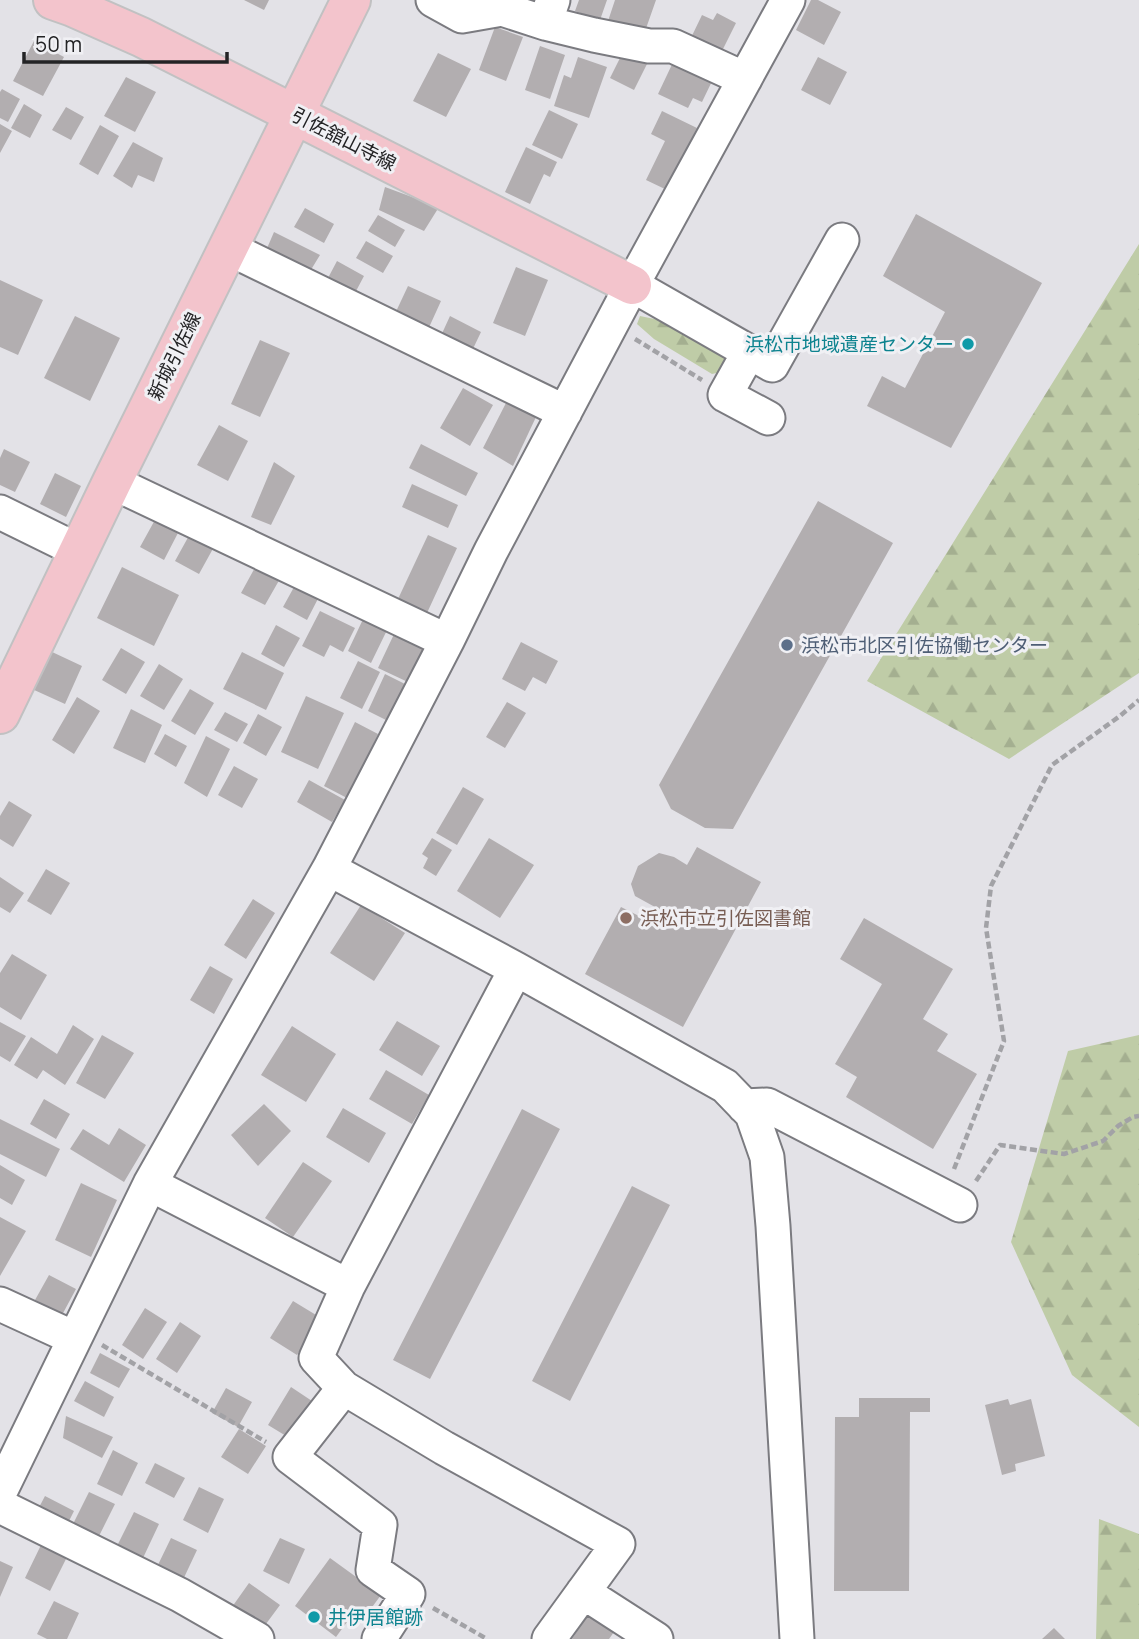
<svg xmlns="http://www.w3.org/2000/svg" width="1139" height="1639" font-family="Manrope,'Noto Sans JP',sans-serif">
	<defs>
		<pattern id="forest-firs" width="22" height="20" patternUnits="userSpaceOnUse" patternTransform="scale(1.75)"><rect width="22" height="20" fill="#bfcca7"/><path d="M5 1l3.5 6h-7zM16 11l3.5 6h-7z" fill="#a4af90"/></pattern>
	</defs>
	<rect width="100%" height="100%" fill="#e3e2e7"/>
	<!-- forest -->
	<path fill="url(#forest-firs)" d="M1139 244V673L1009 759 867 681Z
		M640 316 669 322 730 358V370L712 374 654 339 637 324Z
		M1139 1035V1427L1072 1375 1011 1242 1068 1051Z
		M1099 1519 1139 1534V1639H1096Z"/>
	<!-- building -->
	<path fill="#b2aeb0" d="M244 0H269L264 10Z
		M579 0H607L600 20 575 11Z
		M615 0H656L643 37 607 24Z
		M811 0H818L841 12 824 45 796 30Z
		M717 13 736 23 718 59 688 44 702 15 713 20Z
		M495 27 523 37 506 81 479 70Z
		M34 41 64 57 43 96 13 81Z
		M540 46 565 55 550 99 525 90Z
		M626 46 650 58 634 90 610 78Z
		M438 53 471 69 446 117 413 101Z
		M676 56 715 75 702 102 693 98 688 108 658 94Z
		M578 57 607 67 589 118 554 106 564 75 571 78Z
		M818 57 847 72 830 105 801 90Z
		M126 77 156 92 135 132 104 116Z
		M2 89 20 99 8 122 0 118V92Z
		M24 104 42 115 30 138 11 128Z
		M66 107 84 117 71 140 52 130Z
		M549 110 578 124 562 159 532 145Z
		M662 111 697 128 667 190 646 180 665 141 651 134Z
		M0 124 12 131 0 153Z
		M100 125 119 136 98 175 79 164Z
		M133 142 163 158 154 182 138 175 132 188 113 176Z
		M526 147 557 162 550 177 544 174 530 204 505 192Z
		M385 187 439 207 424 231 379 210Z
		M305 208 334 224 324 243 294 227Z
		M916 214 1042 283 951 448 867 406 882 376 905 388 945 312 883 276Z
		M378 215 405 230 395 247 368 231Z
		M274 232 320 255 309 273 265 253Z
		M366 241 393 256 383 273 356 258Z
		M337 261 364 276 355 293 328 278Z
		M516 267 548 280 525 336 493 323Z
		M0 280 43 300 18 355 0 347Z
		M408 286 441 301 426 334 393 318Z
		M75 316 120 338 90 401 44 378Z
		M450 316 481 332 470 355 439 340Z
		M260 340 290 353 260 417 231 404Z
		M463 388 493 405 470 446 440 428Z
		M507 401 536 417 513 466 483 448Z
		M219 425 248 441 228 481 197 465Z
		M421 444 478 473 466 496 409 468Z
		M4 449 30 462 15 492 0 485V458Z
		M274 462 295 476 271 525 251 517Z
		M55 473 81 486 66 517 40 504Z
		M412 484 458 505 448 528 402 507Z
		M818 501 893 543 733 829 705 828 671 809 659 785Z
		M156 518 179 531 164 560 140 547Z
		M191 532 215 545 199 574 175 561Z
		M428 535 457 548 427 613 398 599Z
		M257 564 281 577 265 605 241 593Z
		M122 567 179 595 154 646 97 618Z
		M299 578 322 591 307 620 283 607Z
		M320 611 355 628 343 652 330 645 324 657 302 646Z
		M365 615 389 626 371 663 348 651Z
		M276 625 300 638 284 667 261 654Z
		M396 630 428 645 410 683 378 668Z
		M521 642 558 661 546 684 533 677 525 691 502 679Z
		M121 648 145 662 126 694 102 680Z
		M50 651 82 666 65 704 32 689Z
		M242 652 284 673 266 710 223 689Z
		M358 661 380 672 362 709 340 698Z
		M159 664 183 679 164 710 140 696Z
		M385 674 407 685 390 722 368 711Z
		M190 689 214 703 195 735 171 721Z
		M306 696 344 713 318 769 281 752Z
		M77 697 100 711 74 754 52 740Z
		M507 702 526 713 505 748 486 737Z
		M131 709 162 725 145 763 113 748Z
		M225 712 248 724 237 742 214 730Z
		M258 714 282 727 266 756 243 743Z
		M355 722 378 734 347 798 324 786Z
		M165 734 187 746 176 767 154 754Z
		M206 736 230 749 207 797 184 783Z
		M234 766 258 779 242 808 218 795Z
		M309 780 345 800 332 822 297 802Z
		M463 787 484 799 457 845 436 833Z
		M9 801 32 815 13 847 0 839V816Z
		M432 838 452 850 436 876 423 868 428 858 422 854Z
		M489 838 534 865 500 918 457 891Z
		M697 847 761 882 683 1027 585 974 621 907 657 925 664 912 635 896 631 884 638 866 659 853 674 857 687 865Z
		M46 869 70 883 51 915 27 901Z
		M0 877 24 893 10 913 0 907Z
		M253 899 275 913 246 959 224 945Z
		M361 905 405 933 374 981 330 953Z
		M864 918 953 969 923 1019 948 1034 937 1051 977 1074 933 1149 846 1097 857 1077 835 1064 882 984 840 959Z
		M12 954 47 975 21 1020 0 1007V973Z
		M210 966 233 979 214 1014 190 1000Z
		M397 1021 440 1046 422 1076 379 1050Z
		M0 1022 26 1036 10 1062 0 1056Z
		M73 1025 94 1039 65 1085 43 1070 37 1079 14 1065 31 1037 57 1054Z
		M292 1026 336 1054 306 1102 261 1075Z
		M102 1035 134 1053 105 1099 76 1083Z
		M386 1070 429 1095 412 1124 369 1099Z
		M44 1099 70 1114 56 1139 30 1124Z
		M264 1104 291 1131 258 1166 231 1135Z
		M343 1108 386 1133 369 1163 326 1137Z
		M522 1109 560 1129 430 1379 393 1360Z
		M0 1119 60 1149 46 1177 0 1154Z
		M119 1128 146 1145 124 1182 70 1149 83 1129 109 1145Z
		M303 1162 332 1181 293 1237 265 1218Z
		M0 1165 25 1180 12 1205 0 1198Z
		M81 1183 117 1200 91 1257 55 1240Z
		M632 1186 670 1205 570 1401 532 1381Z
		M0 1217 26 1231 0 1276Z
		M49 1275 76 1289 62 1315 35 1300Z
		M293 1301 321 1318 297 1355 270 1338Z
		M145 1308 167 1322 143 1359 122 1345Z
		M180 1322 201 1336 177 1373 156 1359Z
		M100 1353 130 1369 119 1388 90 1373Z
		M85 1381 114 1397 104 1417 74 1401Z
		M291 1387 318 1405 296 1442 268 1425Z
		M226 1388 252 1402 238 1427 212 1413Z
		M859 1398H930V1412H910L909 1591H834L835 1417H859Z
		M1008 1399 1010 1405 1031 1399 1045 1456 1015 1464 1016 1471 1002 1475 985 1405Z
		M66 1416 113 1437 102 1458 63 1438Z
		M239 1429 266 1446 248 1474 221 1457Z
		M113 1450 138 1463 122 1496 97 1484Z
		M155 1463 185 1478 174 1498 145 1483Z
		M199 1487 224 1499 208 1533 183 1520Z
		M89 1492 115 1504 98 1538 72 1526Z
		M45 1496 74 1511 64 1531 35 1515Z
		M134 1512 159 1524 143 1558 117 1546Z
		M171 1538 197 1550 181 1584 155 1571Z
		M280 1538 305 1549 289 1584 263 1571Z
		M41 1545 67 1557 50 1591 25 1578Z
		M330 1558 381 1595 367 1614 358 1607 336 1637 295 1606Z
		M0 1561 13 1567 0 1597Z
		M249 1583 280 1605 263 1628 232 1607Z
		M54 1601 79 1613 67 1639H47L37 1634Z
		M588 1615 614 1632 609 1639H572Z
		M1054 1628 1065 1639H1042Z"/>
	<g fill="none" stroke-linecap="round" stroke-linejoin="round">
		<!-- minor casing -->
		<g stroke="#7b7b80" stroke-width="37">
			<path id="minor" d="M433 0 462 16 502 9 545 23 553 0
				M545 23 594 35 649 46H673L745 79
				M228 248 565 412
				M632 285 772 365 842 240
				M749 352 725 395 768 418
				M112 482 447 641
				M0 512 79 551
				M329 869 516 969 725 1086 752 1114 767 1157 773 1226 797 1639
				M516 969 348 1286 316 1358 344 1388 444 1448 618 1544 549 1639
				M744 1106 767 1105 960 1205
				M150 1184 348 1286
				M0 1304 74 1338
				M344 1388 290 1457 380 1525 373 1570 408 1594 379 1639
				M0 1492 150 1184 329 869 447 641 491 551 632 285 788 0
				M0 1506 180 1595 257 1639
				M583 1592 656 1639"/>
		</g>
		<!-- major casing -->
		<g stroke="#c1c1c2" stroke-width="42">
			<path id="major" d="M53 0 73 7 141 37 632 285
				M0 714 112 482 351 0"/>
		</g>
		<!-- path -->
		<path stroke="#a2a2a6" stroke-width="4.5" stroke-dasharray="7 3.5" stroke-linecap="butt" d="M635 339 702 380
			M954 1169 1004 1041 986 928 991 886 1052 765 1120 716 1139 700
			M976 1181 1000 1145 1064 1154 1103 1141 1118 1126 1133 1117 1139 1116
			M102 1345 266 1442
			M433 1608 487 1639"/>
		<!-- minor -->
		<use href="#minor" stroke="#fff" stroke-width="33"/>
		<!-- major -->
		<use href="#major" stroke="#f3c4cc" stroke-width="38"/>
	</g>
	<!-- markers -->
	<g fill="#0f9aa8" stroke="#f0f0f4" stroke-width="2.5">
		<circle cx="968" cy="344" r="7"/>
		<circle cx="314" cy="1617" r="7"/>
	</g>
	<circle fill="#5c6f8a" stroke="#f0f0f4" stroke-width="2.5" cx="787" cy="645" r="7"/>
	<circle fill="#8d6e63" stroke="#f0f0f4" stroke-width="2.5" cx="626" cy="918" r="7"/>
	<g text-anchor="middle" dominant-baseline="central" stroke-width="6" stroke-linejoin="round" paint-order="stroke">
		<!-- street labels -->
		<g font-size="19" fill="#232325" stroke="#f0f0f4">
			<text transform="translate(344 139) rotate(27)">引佐舘山寺線</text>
			<text transform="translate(174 356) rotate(-64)">新城引佐線</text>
		</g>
		<!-- culture labels -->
		<g font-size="19" fill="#0d838f" stroke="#f0f0f4" text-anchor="end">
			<text x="954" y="344">浜松市地域遺産センター</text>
			<text x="328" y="1617" text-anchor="start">井伊居館跡</text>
		</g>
		<!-- service labels -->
		<g font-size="19" fill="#4e5e75" stroke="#f0f0f4" text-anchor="start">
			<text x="801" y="645">浜松市北区引佐協働センター</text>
		</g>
		<!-- education labels -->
		<g font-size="19" fill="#785e54" stroke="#f0f0f4" text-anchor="start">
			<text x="640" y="918">浜松市立引佐図書館</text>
		</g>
	</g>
	<!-- scale -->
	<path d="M24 52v10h203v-10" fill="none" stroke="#232325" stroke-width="3.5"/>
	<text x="35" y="52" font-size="21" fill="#232325" stroke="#f0f0f4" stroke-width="5" paint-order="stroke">50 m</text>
</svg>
